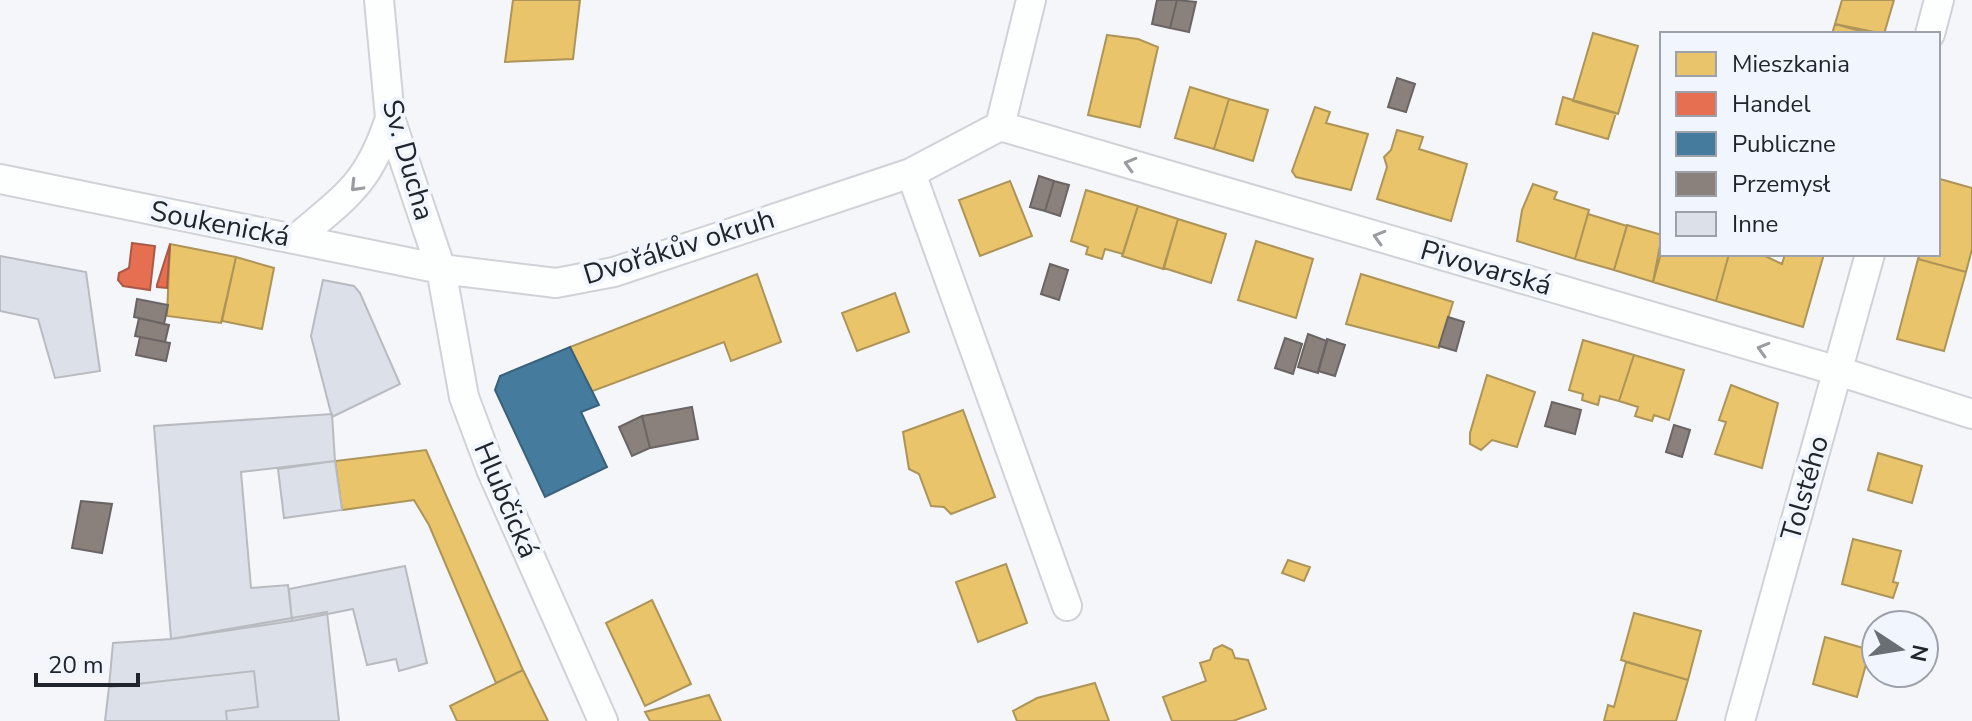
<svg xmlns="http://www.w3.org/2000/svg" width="1972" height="721" font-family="'Nunito Sans',sans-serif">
	<rect width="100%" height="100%" fill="#f4f6fa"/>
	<!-- homes -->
	<path fill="#e9c46a" stroke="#ad9458" stroke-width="2" d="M513 0H580L573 59 505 62Z
		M1842 0H1894L1884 34 1835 24Z
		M1835 24 1871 34H1832Z
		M1593 33 1638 46 1618 114 1573 101Z
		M1107 35 1138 39 1158 47 1140 127 1088 115Z
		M1190 87 1229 99 1214 149 1175 138Z
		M1563 97 1616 113 1608 139 1556 124Z
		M1229 99 1268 110 1253 161 1214 149Z
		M1315 107 1330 112 1326 123 1368 134 1351 190 1296 177 1292 171Z
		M1397 130 1423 137 1419 149 1467 164 1451 221 1377 199 1387 167 1384 157 1391 150Z
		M1940 179 1972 188V249L1966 272 1918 259 1920 254H1938Z
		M1010 181 1032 236 980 256 959 200Z
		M1533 184 1557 192 1554 199 1589 210 1575 259 1517 241 1522 210Z
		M1086 190 1138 206 1123 254 1105 249 1102 259 1086 254 1088 247 1071 241Z
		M1138 206 1178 219 1163 269 1122 256Z
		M1588 214 1627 226 1614 270 1575 259Z
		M1178 219 1226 234 1211 283 1164 268Z
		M1627 225 1662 235 1653 282 1614 270Z
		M1256 241 1313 259 1296 318 1238 300Z
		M170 244 236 257 221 323 167 316Z
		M1662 250V254H1729L1716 301 1653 282Z
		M1729 254H1761L1782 264 1785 254H1824L1803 327 1716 301Z
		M236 257 274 268 262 329 222 321Z
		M1918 259 1966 272 1944 351 1897 339Z
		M757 274 781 342 731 361 724 342 590 392 570 347Z
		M1361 274 1453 302 1439 348 1346 324Z
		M895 293 909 332 857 351 842 313Z
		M1583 340 1634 355 1619 401 1600 396 1598 405 1582 400 1583 394 1569 390Z
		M1634 355 1684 370 1669 420 1654 415 1652 421 1635 416 1638 407 1619 401Z
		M1487 375 1535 392 1517 447 1492 440 1481 450 1470 444V433Z
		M1731 385 1778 403 1762 468 1715 454 1726 422 1719 420Z
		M963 410 995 497 951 514 944 507 931 506 919 474 909 469 903 432Z
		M426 450 523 670 496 683 429 525 414 500 342 510 335 461Z
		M1878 453 1922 466 1912 503 1868 490Z
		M1853 539 1901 551 1893 582 1898 583 1893 598 1842 584Z
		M1288 560 1310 567 1304 581 1282 573Z
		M1006 564 1027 623 978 642 956 582Z
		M652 600 691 684 645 706 606 623Z
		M1634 613 1701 631 1688 680 1621 660Z
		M1825 637 1870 650 1857 697 1813 684Z
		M1222 645 1232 650 1235 658 1248 660 1266 709 1233 721H1172L1163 697 1206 681 1200 663 1210 660 1214 649Z
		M1626 662 1688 680 1676 721H1604L1608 705 1614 707Z
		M523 670 548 721H457L450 706Z
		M1095 683 1109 721H1017L1013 711 1037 698Z
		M709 695 721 721H650L645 712Z"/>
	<!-- shops -->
	<path fill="#e76f51" stroke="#ab5946" stroke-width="2" d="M132 243 155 246 150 290 123 286 118 280 119 273 129 268Z
		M170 244 167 288 157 287V285Z"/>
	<!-- public -->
	<path fill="#457b9d" stroke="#3a617b" stroke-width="2" d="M570 347 599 405 581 412 607 467 545 497 495 390 500 376Z"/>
	<!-- industry -->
	<path fill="#8a817c" stroke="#6a6564" stroke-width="2" d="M1157 0H1177L1170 28 1152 24Z
		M1177 0 1196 2 1189 32 1170 28Z
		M1397 78 1415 84 1406 112 1388 107Z
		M1039 176 1054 181 1045 211 1030 207Z
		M1054 181 1069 185 1060 216 1045 211Z
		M1050 264 1068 270 1059 300 1041 294Z
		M137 299 168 305 164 324 134 317Z
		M1448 317 1464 322 1456 351 1439 346Z
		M139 318 169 325 165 342 135 336Z
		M1308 334 1327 341 1318 373 1298 367Z
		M140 337 170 343 166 361 136 355Z
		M1285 338 1302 344 1293 374 1275 368Z
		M1327 339 1345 345 1335 376 1318 371Z
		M1552 402 1581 410 1575 434 1545 426Z
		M692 407 698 439 650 448 642 416Z
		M642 416 650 448 632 456 619 427Z
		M1674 425 1690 430 1682 457 1666 452Z
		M81 501 112 504 102 553 72 548Z"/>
	<!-- building -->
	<path fill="#dce0e8" stroke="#b8bbc0" stroke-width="2" d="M0 256 86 272 100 371 55 378 38 319 0 311Z
		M323 280 354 286 360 293 400 384 332 417 311 336Z
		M332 414 335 461 241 472 251 588 288 585 292 621 171 639 154 426Z
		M335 461 342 510 284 518 278 469Z
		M405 566 427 663 399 671 396 659 367 665 353 609 292 621 289 589Z
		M327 612 339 721H227L226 711 258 707 254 671 109 687 113 643 171 639Z
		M254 671 258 707 226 711 227 721H105L109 687Z"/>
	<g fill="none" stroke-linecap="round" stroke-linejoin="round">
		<!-- minor casing -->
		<g stroke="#cfd2d7" stroke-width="32">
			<path id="minor" d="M379 0 390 118 441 269 464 397 491 469 603 721
				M1930 34 1939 0
				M1000 126 1838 371 1972 414
				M911 173 1067 606
				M0 179 441 269 556 283 614 272 911 173 1000 126 1031 0
				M296 239C347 195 368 185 390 118
				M1740 721 1870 254"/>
		</g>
		<!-- minor -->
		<use href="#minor" stroke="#fdfefe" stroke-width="28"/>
	</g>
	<!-- one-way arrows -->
	<defs><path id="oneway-chevron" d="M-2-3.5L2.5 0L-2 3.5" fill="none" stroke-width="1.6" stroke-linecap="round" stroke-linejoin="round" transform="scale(2)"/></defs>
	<g stroke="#9a9ca0">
		<use href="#oneway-chevron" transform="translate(1130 164) rotate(-164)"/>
		<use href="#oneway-chevron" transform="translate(356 186) rotate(134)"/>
		<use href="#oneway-chevron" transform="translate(1379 237) rotate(-164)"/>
		<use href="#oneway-chevron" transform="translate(1763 349) rotate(-164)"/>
	</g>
	<g text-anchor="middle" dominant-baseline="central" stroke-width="8" stroke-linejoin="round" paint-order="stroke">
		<!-- street labels -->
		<g font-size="28" fill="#20252d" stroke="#f0f5fe">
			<text transform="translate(408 160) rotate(74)">Sv. Ducha</text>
			<text transform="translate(220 224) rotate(11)">Soukenická</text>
			<text transform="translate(679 247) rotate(-17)">Dvořákův okruh</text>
			<text transform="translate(1486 268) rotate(16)">Pivovarská</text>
			<text transform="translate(1805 488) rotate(-74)">Tolstého</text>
			<text transform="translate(506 500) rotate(67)">Hlubčická</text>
		</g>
	</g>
	<!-- legend -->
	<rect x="1660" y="32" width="280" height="224" fill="#f0f5fe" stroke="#9da2aa" stroke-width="2"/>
	<rect x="1676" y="52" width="40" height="24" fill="#e9c46a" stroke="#9da2aa" stroke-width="2"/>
	<text x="1732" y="72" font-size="24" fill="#20252d">Mieszkania</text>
	<rect x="1676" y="92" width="40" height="24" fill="#e76f51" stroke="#9da2aa" stroke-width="2"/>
	<text x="1732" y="112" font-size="24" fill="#20252d">Handel</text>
	<rect x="1676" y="132" width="40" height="24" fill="#457b9d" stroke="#9da2aa" stroke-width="2"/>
	<text x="1732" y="152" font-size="24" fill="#20252d">Publiczne</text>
	<rect x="1676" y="172" width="40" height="24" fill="#8a817c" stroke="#9da2aa" stroke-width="2"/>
	<text x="1732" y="192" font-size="24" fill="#20252d">Przemysł</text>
	<rect x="1676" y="212" width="40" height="24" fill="#dce0e8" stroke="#9da2aa" stroke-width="2"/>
	<text x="1732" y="232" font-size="24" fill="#20252d">Inne</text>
	<!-- north arrow -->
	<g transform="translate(1900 649) rotate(102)"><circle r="38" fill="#f0f5fe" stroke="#9da2aa" stroke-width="2"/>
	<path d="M0-6L14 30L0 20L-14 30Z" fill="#6a6e75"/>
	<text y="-12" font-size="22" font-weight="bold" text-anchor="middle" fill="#20252d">N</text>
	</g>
	<!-- scale -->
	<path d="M36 673v12h102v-12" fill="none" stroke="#20252d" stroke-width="4"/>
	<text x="48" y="673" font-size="24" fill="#20252d" stroke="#f0f5fe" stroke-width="6" paint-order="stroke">20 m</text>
</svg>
